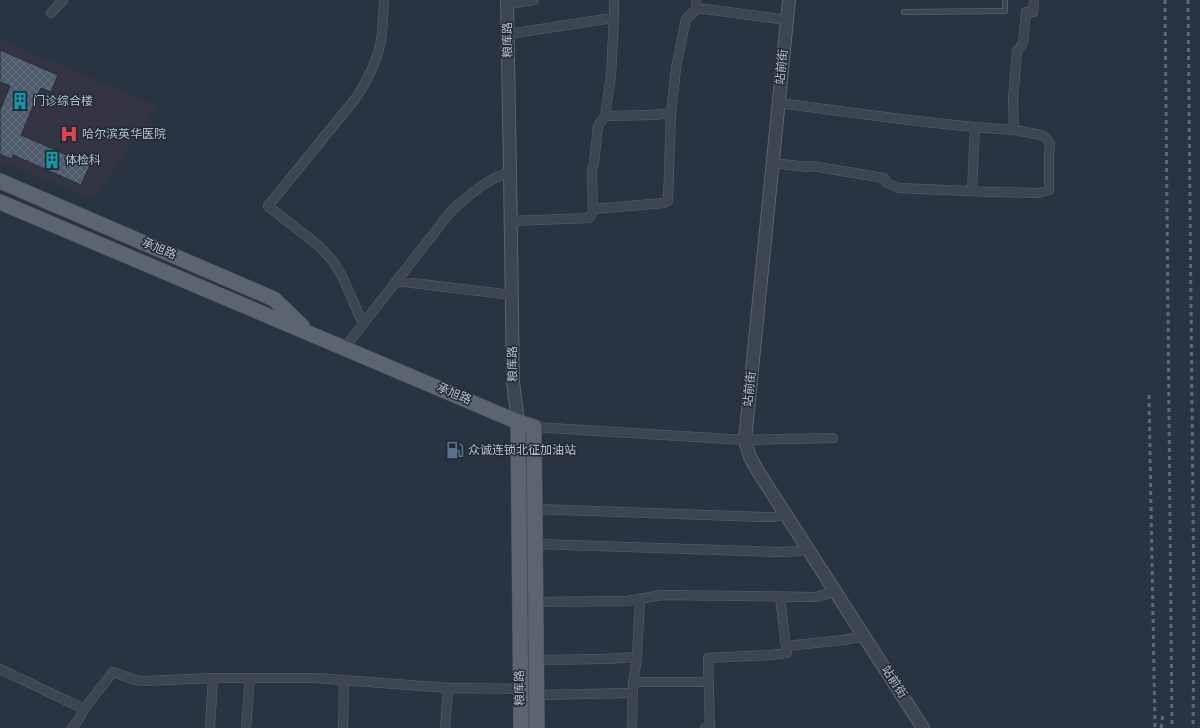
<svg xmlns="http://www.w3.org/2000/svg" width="1200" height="728" font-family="'Sofia Sans Condensed','Noto Sans SC',sans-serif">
	<defs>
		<pattern id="building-cross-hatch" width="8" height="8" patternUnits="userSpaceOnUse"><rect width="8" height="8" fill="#4e5b6a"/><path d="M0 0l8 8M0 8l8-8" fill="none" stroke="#65717e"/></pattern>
	</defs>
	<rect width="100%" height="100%" fill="#283441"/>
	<!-- medical -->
	<path fill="#353443" d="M0 39 157 106 93 199 0 162Z"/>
	<!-- building -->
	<path fill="url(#building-cross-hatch)" stroke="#232d39" d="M0 50 58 75 51 92 41 88 21 135 90 165 81 185 13 155 11 159 0 154V110L10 86 0 82Z"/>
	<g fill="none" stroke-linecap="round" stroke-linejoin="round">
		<!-- service casing -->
		<g stroke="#5a646f" stroke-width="6">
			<path id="service" d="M904 12 1005 11V0"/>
		</g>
		<!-- minor casing -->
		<g stroke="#5a646f" stroke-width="10">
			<path id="minor" d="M696 0 697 9H705L787 20
				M507 4 534 0
				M51 13 63 0
				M508 34 606 19 614 18
				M779 103C857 113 935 125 1014 130L1013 100 1017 51 1023 43 1026 12H1033L1034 0
				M671 113 676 68 686 19 697 9
				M773 163 807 167 812 166 884 178 887 183 899 188 991 192 1038 193 1049 190V154L1050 144 1046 138 1041 135 1014 130
				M972 191 975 127
				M593 209 664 203 668 201 671 113 653 115 605 116
				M511 221 589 218 593 211 592 171 594 163 598 126 605 116 611 76 614 18V0
				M396 281 512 295
				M363 324 343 278 332 260 319 246 268 206 355 99C366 83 375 66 380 46 383 32 383 15 384 0
				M345 347 452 210C473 192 484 181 510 172
				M534 427 745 440 833 438
				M535 509 763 517H774L786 514
				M536 544 781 552 800 551 808 549
				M780 597 786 646
				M536 602 627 601 662 595 816 597 835 592
				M537 660 605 659 637 657
				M0 669 84 709
				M633 682H709
				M537 695 633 693
				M72 728 79 719 84 709 113 672 135 680 144 681 213 678H316L448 688 520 689
				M210 728 213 678
				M246 728 250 678
				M343 728 344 680
				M445 728 448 688
				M632 728 633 682 637 657 640 599
				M705 728H710L708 658 770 655 787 653 786 646 844 640 864 636"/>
		</g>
		<!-- tertiary casing -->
		<g stroke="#5a646f" stroke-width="14">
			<path id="tertiary" d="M507 0 510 172 513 382 518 422
				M789 0 745 440 750 457 759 473 923 728"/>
		</g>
		<!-- primary casing -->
		<g stroke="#464f5b" stroke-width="16">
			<path id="primary" d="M0 181 274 299 302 326
				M0 202 518 422 534 427 537 728
				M518 422 521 728"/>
		</g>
		<!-- service -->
		<use href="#service" stroke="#3c4651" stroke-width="4.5"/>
		<!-- minor -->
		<use href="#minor" stroke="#3c4651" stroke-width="9"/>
		<!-- tertiary -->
		<use href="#tertiary" stroke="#3c4651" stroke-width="12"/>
		<!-- primary -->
		<use href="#primary" stroke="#5a6571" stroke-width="15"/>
		<!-- rail -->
		<path stroke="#5e6a78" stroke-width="3" stroke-dasharray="4 4" stroke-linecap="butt" d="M1165 0 1172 728
			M1188 0 1194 610 1193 728
			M1149 395 1155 728
			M1161 728 1163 714"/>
	</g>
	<!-- icons -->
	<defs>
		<g id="building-bare" transform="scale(1.38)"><path d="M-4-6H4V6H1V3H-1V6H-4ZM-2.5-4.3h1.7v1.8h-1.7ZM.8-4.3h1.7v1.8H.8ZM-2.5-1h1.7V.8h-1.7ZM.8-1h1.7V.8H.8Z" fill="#0f9aa8" stroke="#212a37" stroke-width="2.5" paint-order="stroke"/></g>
		<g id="hospital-bare" transform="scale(1.38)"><path d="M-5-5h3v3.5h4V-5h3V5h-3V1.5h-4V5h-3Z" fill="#e0444e" stroke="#212a37" stroke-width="2.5" paint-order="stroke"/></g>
		<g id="fuel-bare" transform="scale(1.38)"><path d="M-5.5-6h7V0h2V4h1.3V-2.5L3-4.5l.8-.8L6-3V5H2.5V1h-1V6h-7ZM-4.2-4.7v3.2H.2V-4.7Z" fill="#5c6f8a" stroke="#212a37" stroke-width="2.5" paint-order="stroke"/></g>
	</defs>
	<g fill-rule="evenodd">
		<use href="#building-bare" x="20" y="101"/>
		<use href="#hospital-bare" x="69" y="134"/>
		<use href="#building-bare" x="52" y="160"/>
		<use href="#fuel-bare" x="455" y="450"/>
	</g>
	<g text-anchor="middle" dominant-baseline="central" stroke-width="3" stroke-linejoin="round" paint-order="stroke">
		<!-- street labels -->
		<g font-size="12" fill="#b9c1cb" stroke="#212a37">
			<text transform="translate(508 40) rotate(-91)">粮库路</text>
			<text transform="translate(782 67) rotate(-84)">站前街</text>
			<text transform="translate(159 249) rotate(23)">承旭路</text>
			<text transform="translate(513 364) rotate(-91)">粮库路</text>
			<text transform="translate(750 389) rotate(-84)">站前街</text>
			<text transform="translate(454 394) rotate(23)">承旭路</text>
			<text transform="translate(894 682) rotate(57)">站前街</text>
			<text transform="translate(520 688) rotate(-91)">粮库路</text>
		</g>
		<!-- poi labels -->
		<g font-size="12" fill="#b9c1cb" stroke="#212a37" text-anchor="start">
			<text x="33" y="101">门诊综合楼</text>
			<text x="82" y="134">哈尔滨英华医院</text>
			<text x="65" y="160">体检科</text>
			<text x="468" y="450">众诚连锁北征加油站</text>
		</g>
	</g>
</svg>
